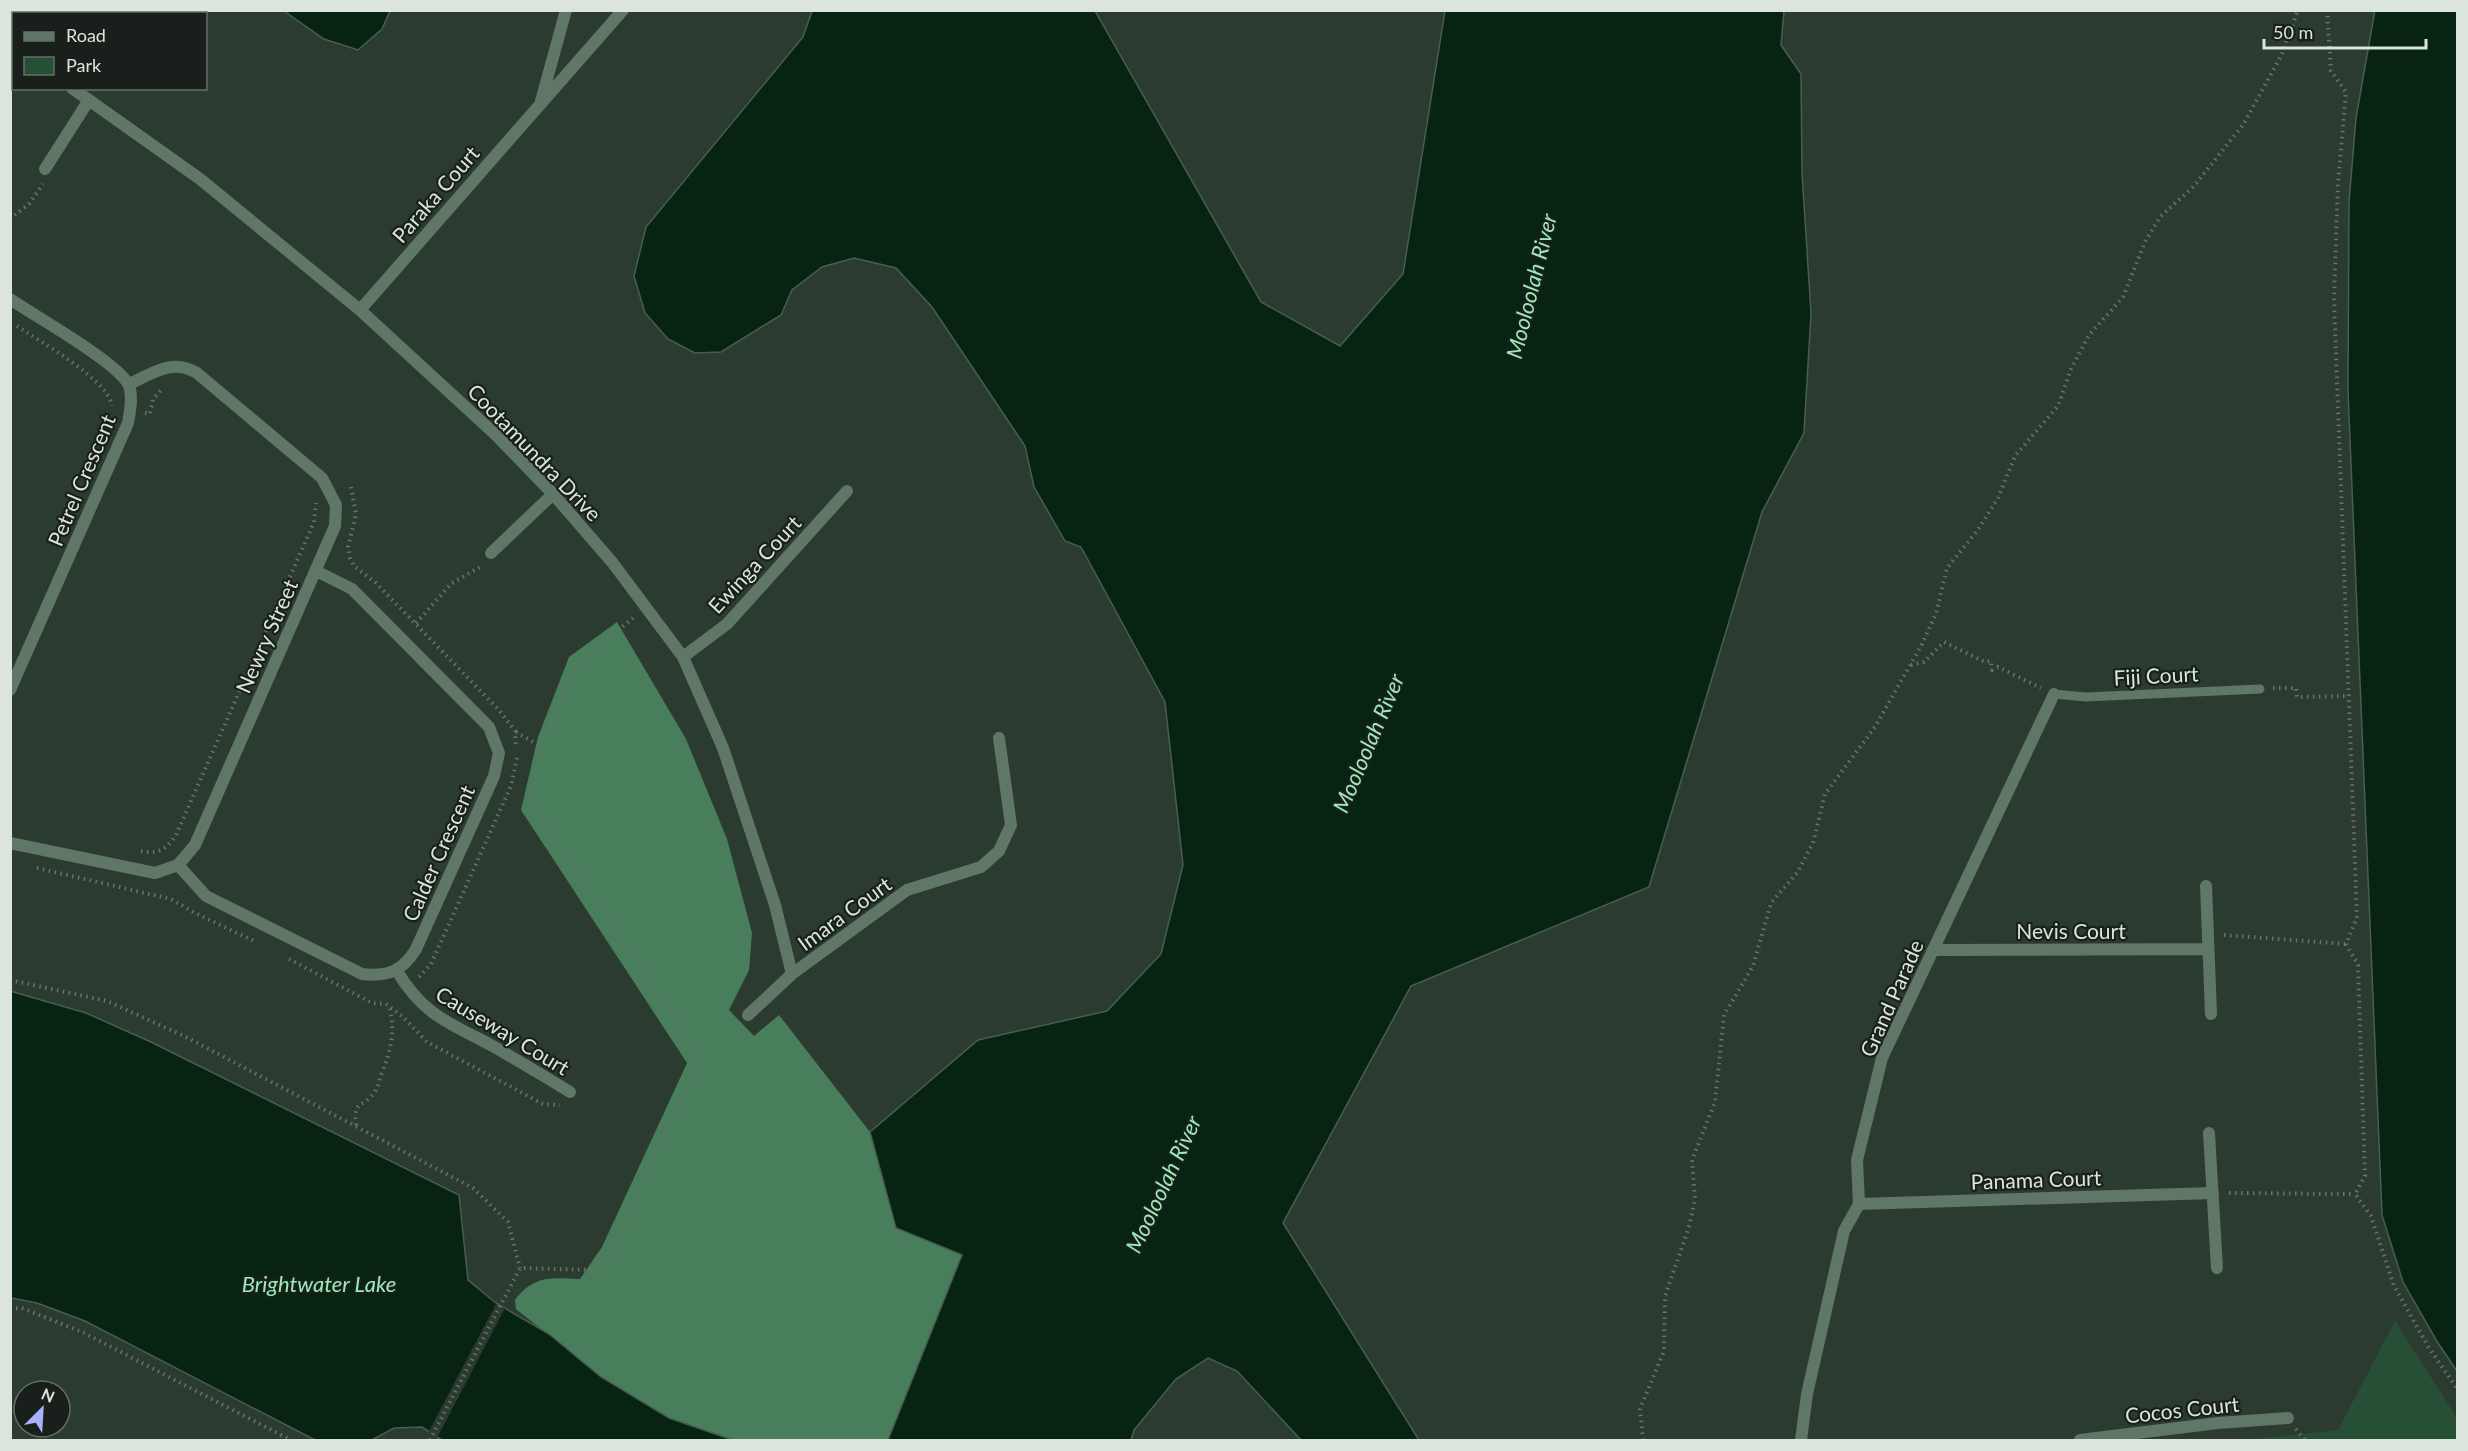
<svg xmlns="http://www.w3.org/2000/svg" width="2468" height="1451" font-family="Lato,sans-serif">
	<rect width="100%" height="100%" fill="#2c3b30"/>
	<!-- green -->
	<path fill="#274f35" d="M2395 1321 2457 1418V1440H2246L2338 1430Z"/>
	<!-- forest -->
	<path fill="#487e5b" d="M617 622 686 739 727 839 752 933 749 970 729 1010 754 1036 779 1015 870 1132 896 1228 962 1254 888 1440H733L669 1418 601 1377 516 1309 515 1300C534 1275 551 1278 580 1279L602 1247 687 1063 521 810 538 737 569 657Z"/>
	<!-- water -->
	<path fill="#072413" stroke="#475e50" stroke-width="1.5" d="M2375 10 2457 11V1371L2438 1343 2403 1282 2382 1215 2348 391 2349 202 2356 118Z
		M284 11H390L382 29 358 50 324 39Z
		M812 11H1095L1261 302 1340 346 1403 274 1445 11H1784L1781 45 1801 74 1802 173 1811 313 1804 433 1762 512 1649 887 1411 986 1283 1223 1419 1440H1301L1237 1371 1208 1358 1176 1379 1134 1430 1131 1440H888L962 1255 896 1228 870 1132 978 1040 1107 1011 1161 954 1183 865 1165 702 1081 547 1065 541 1034 487 1025 446 932 307 896 268 854 258 822 267 792 290 781 315 721 352 695 353 668 339 645 313 634 276 646 227 803 37Z
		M10 991 86 1013 151 1042 459 1195 468 1280 496 1303 549 1334 601 1377 669 1418 733 1440H442L422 1427 394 1428 372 1440H315L85 1321 37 1303 11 1298Z"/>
	<!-- pier -->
	<path fill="#2c3b30" d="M496 1304 505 1308 437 1438 428 1433Z"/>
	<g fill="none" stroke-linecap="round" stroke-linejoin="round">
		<!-- path -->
		<path stroke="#67746a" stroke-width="4" stroke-dasharray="1.5 4.5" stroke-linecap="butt" d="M2327 10 2331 71 2346 92 2338 183 2334 301 2357 918 2346 944 2358 965 2365 1176 2355 1194 2371 1216 2394 1286 2429 1348 2458 1390
			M10 219 29 204 43 184
			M17 326C39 341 110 381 112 406
			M145 413 150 414 153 399 162 389
			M351 487 356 514 348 547 350 558 354 566 376 583 499 710 515 731 516 748
			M416 623 452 583 482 566
			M1911 665 1924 662 1944 642 1985 662 1991 661 1992 670 1998 667 2041 688
			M2273 688H2296L2297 697 2349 696
			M516 732 542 747
			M141 851C158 855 167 849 176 835L314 522 316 503
			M37 868 171 899 195 913 256 942
			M2224 935 2346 944
			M289 959 372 1003 386 1004 402 1016 427 1042 543 1104 560 1105
			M419 977 431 964 511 786 517 758
			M10 980 107 1001 184 1036 473 1188 508 1222 520 1268
			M356 1125C353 1099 363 1108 374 1093 378 1088 379 1081 381 1075 391 1051 395 1034 390 1008
			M2229 1193 2355 1194
			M10 1308H22L84 1333 291 1440
			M2296 1429 2305 1440
			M430 1440 520 1268 593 1270 610 1252 701 1056 530 801 542 747 575 665 633 618
			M1643 1440 1640 1409 1664 1351 1665 1296 1689 1227 1695 1199 1692 1160 1715 1102 1724 1015 1753 966 1771 903 1797 873 1813 843 1825 794 1875 727 1921 646 1936 614 1947 568 1977 531 1998 498 2015 456 2058 406 2071 369 2089 335 2123 297 2145 242 2160 217 2193 187 2243 125 2282 54 2298 10"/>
		<!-- service -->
		<path stroke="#607666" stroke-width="9" d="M2054 694 2086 697 2260 689"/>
		<!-- minor -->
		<path stroke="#607666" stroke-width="12" d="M10 46 14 48
			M72 88 200 179 360 310 496 435 553 494 612 562 683 657 723 748 775 905 792 974
			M541 101 566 10
			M45 169 89 100
			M10 299C38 318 110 358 127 382 134 392 130 412 128 423L10 690
			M360 310 623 10
			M491 553 553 494
			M683 657 727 624 847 491
			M10 843 155 873 178 865 195 845 335 526 336 505 322 478 197 373C171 358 154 373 129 384
			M178 865 206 896 362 974C387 977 403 971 416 949L494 776 499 753 489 727 352 589 316 571
			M2206 886 2211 1014
			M1933 950 2208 949
			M397 971C425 1018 453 1024 498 1049 522 1063 546 1077 570 1092
			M748 1015 792 974 907 890 981 867 999 851 1011 825 999 738
			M2209 1133 2217 1268
			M1859 1204 2213 1193
			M1801 1440 1807 1394 1844 1231 1859 1204 1857 1160 1882 1058 2054 694
			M2080 1440 2218 1423 2288 1418"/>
	</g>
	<g text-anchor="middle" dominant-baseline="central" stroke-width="4.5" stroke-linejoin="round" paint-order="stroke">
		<!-- street labels -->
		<g font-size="21" fill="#dbe4dd" stroke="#19201b">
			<text transform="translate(435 194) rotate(-49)">Paraka Court</text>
			<text transform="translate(535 452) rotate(46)">Cootamundra Drive</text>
			<text transform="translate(81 480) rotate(-67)">Petrel Crescent</text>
			<text transform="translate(754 564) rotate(-47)">Ewinga Court</text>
			<text transform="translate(266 636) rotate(-66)">Newry Street</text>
			<text transform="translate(2156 675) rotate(-3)">Fiji Court</text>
			<text transform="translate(438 853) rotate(-66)">Calder Crescent</text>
			<text transform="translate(844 913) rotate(-36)">Imara Court</text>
			<text x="2071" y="930">Nevis Court</text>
			<text transform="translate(1891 998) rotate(-66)">Grand Parade</text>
			<text transform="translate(503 1030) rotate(31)">Causeway Court</text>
			<text transform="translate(2036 1179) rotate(-2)">Panama Court</text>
			<text transform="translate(2182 1409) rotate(-6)">Cocos Court</text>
		</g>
		<!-- water labels -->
		<g font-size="22" font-style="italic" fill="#9aebb4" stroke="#19201b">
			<text transform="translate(1531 286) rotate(-76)">Mooloolah River</text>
			<text transform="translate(1368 743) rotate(-67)">Mooloolah River</text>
			<text transform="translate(1163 1184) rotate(-65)">Mooloolah River</text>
			<text x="319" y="1283">Brightwater Lake</text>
		</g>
	</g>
	<!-- border -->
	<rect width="2468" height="1451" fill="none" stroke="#dbe4dd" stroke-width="24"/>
	<!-- legend -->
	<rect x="12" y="12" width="195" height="78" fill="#19201b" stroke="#676e69" stroke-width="1.5"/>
	<rect x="24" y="32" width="30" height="9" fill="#607666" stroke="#676e69" stroke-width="1.5"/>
	<text x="66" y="42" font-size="18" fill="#dbe4dd">Road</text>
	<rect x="24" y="57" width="30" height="18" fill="#274f35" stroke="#676e69" stroke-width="1.5"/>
	<text x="66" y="72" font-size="18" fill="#dbe4dd">Park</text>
	<!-- north arrow -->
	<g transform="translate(42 1409) rotate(24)"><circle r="28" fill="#19201b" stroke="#676e69" stroke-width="1.5"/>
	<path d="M0-4.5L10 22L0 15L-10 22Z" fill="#a7b1fc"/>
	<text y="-9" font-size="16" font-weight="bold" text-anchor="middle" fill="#dbe4dd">N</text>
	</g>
	<!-- scale -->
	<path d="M2264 39v9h162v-9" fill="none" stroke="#dbe4dd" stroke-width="3"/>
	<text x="2273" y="39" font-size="18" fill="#dbe4dd" stroke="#19201b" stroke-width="4.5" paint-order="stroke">50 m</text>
</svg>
